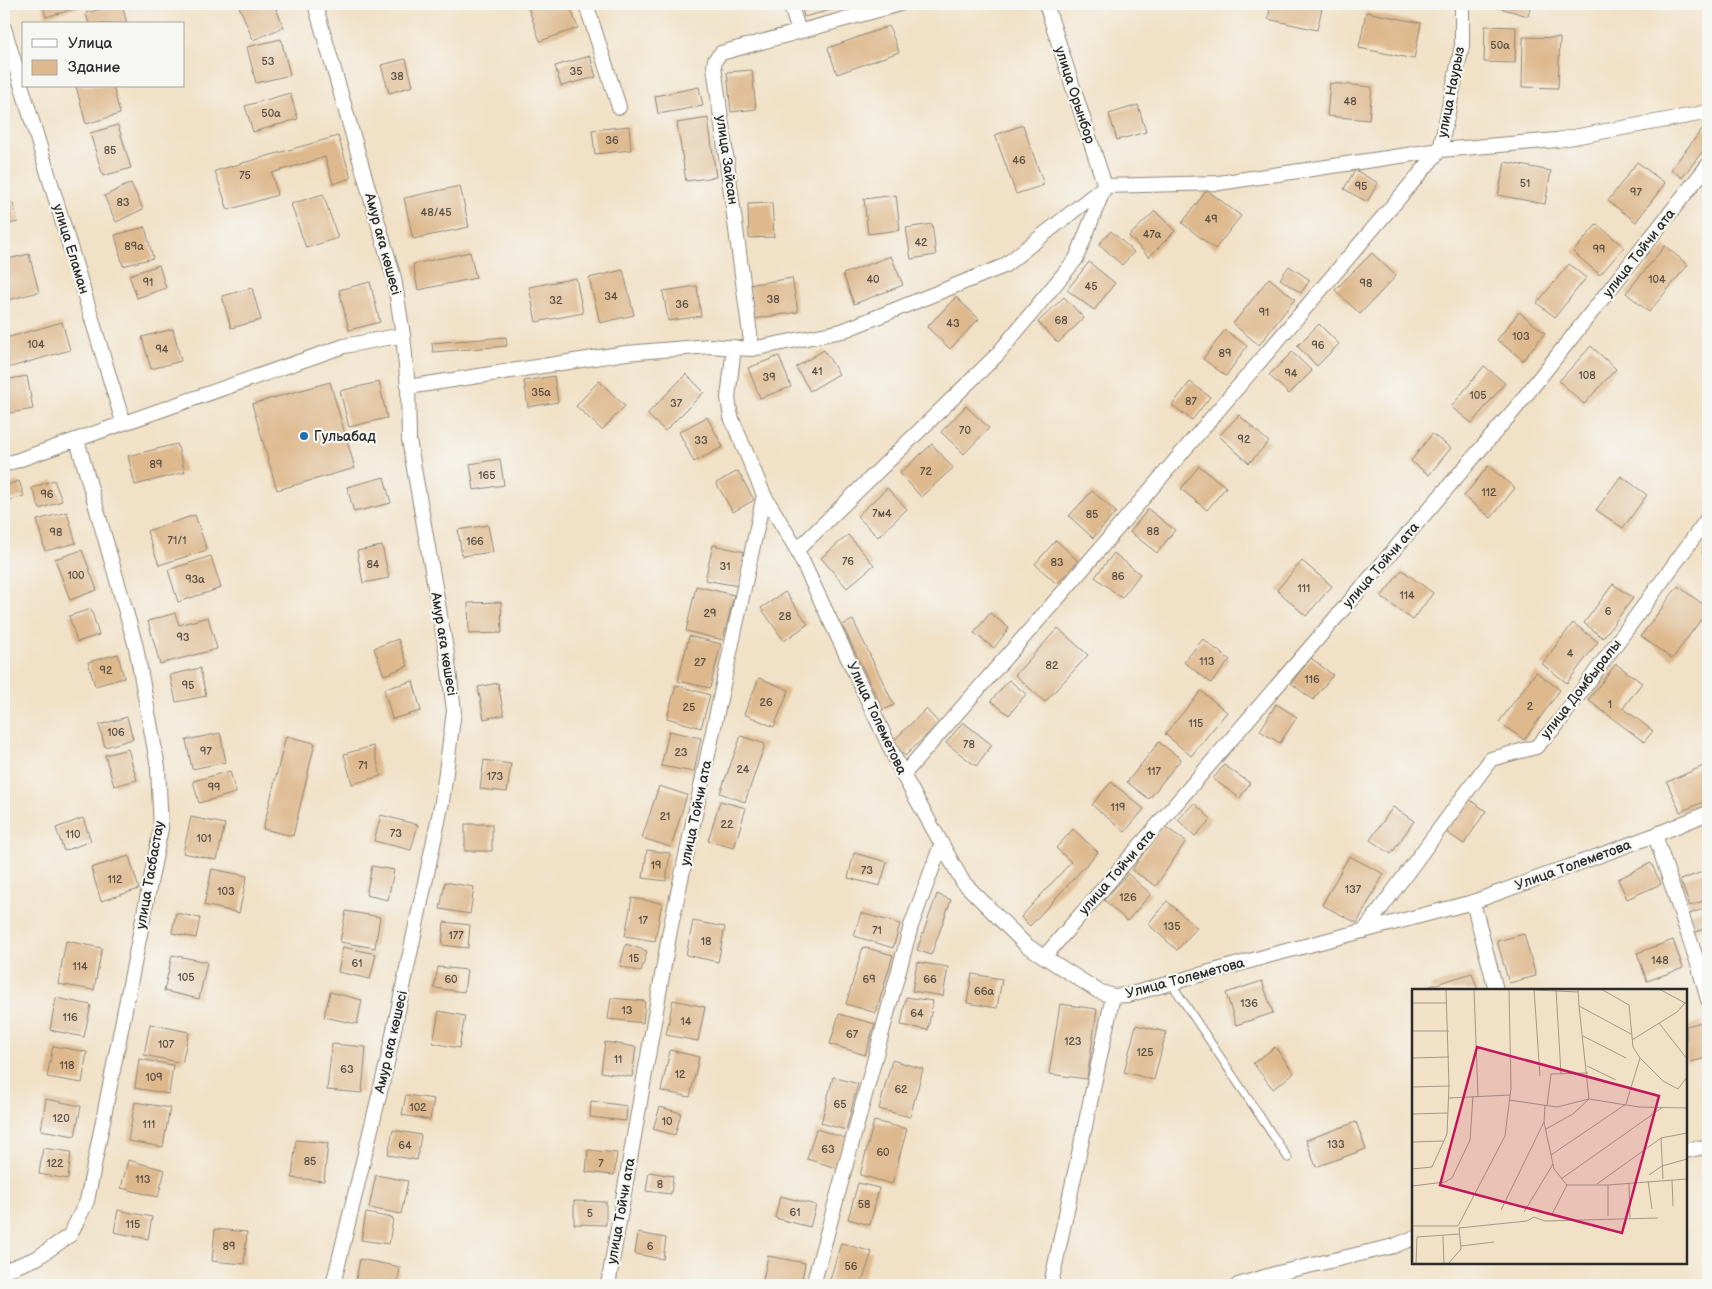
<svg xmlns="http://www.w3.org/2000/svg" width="1712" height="1289" font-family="'Balsamiq Sans',sans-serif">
	<rect width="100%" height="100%" fill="#f6f6f2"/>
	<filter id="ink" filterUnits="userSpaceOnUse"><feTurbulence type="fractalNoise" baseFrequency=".02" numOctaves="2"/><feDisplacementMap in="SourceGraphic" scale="10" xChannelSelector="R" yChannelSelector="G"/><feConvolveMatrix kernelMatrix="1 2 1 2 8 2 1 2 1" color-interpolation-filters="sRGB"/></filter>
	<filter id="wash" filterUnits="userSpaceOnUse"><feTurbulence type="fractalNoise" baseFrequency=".0096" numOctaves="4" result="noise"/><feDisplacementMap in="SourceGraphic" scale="20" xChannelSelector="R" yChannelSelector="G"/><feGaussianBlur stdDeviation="1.12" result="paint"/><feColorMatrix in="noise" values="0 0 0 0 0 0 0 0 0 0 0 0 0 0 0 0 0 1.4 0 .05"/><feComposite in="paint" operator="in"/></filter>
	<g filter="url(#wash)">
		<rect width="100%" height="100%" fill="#f1e1c6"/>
		<g id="blocks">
			<!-- building -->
			<path fill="#deb98e" d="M42 4H83L84 6 46 17Z
				M122 4 127 24H89L86 13Z
				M244 4H274L284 27 253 40 239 6Z
				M527 4H569L578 28 540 41Z
				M801 4H838L839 8 804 17Z
				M1271 4H1323L1317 30 1268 19Z
				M1409 4H1426V5L1409 6Z
				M1486 4H1531L1528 16Z
				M1366 12 1421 23 1414 59 1359 48Z
				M889 26 899 52 837 74 828 48Z
				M1485 26 1516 27 1515 63 1484 62Z
				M1523 37 1560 38 1558 88 1522 87Z
				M281 39 290 75 256 83 247 47Z
				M590 56 596 77 561 86 555 66Z
				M406 59 413 86 389 93 381 65Z
				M752 70 756 109 731 112 727 72Z
				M1330 83 1372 87 1369 120 1327 116Z
				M76 86H113L120 114 86 124Z
				M699 87 703 106 658 114 655 96Z
				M290 93 298 119 253 132 245 106Z
				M1138 105 1146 132 1117 140 1109 114Z
				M708 118 716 177 686 181 677 123Z
				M118 125 131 168 103 176 90 133Z
				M1023 125 1044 185 1016 194 995 135Z
				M629 126 631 150 595 154 592 130Z
				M1703 128 1708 132V144L1682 178 1671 169Z
				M338 136 351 178 333 184 325 157 272 173 277 195 228 210 215 171Z
				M1505 162 1551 171 1545 204 1498 195Z
				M1637 162 1665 183 1636 222 1608 201Z
				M1355 170 1378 183 1367 202 1344 189Z
				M131 183 143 209 116 222 104 196Z
				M460 186 469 227 413 239 404 198Z
				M1207 190 1241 216 1215 249 1182 223Z
				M323 194 338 238 306 248 291 204Z
				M896 195 900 230 868 234 864 199Z
				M13 203 18 222 4 225V205Z
				M772 203 774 237 749 238 748 204Z
				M1155 211 1175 231 1149 257 1129 236Z
				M932 224 936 255 911 259 906 228Z
				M1597 224 1624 247 1600 275 1573 252Z
				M145 227 153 258 123 266 115 235Z
				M1111 231 1134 252 1122 265 1099 244Z
				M1665 246 1688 265 1649 312 1626 293Z
				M470 252 476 278 418 290 413 264Z
				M1372 253 1396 276 1360 314 1335 290Z
				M29 254 39 292 4 301V260Z
				M891 256 903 285 854 304 843 274Z
				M1089 262 1115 283 1094 310 1067 290Z
				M1569 264 1586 278 1555 317 1537 303Z
				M159 265 166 288 137 298 129 275Z
				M1289 266 1310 280 1301 293 1280 279Z
				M623 270 634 315 600 323 589 278Z
				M576 278 583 313 536 322 529 287Z
				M792 278 798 312 754 319 748 285Z
				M1269 278 1295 299 1259 345 1233 324Z
				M370 282 380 322 349 330 339 290Z
				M697 286 701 316 668 321 663 291Z
				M252 288 261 320 231 328 222 296Z
				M956 297 979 319 950 349 927 327Z
				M1064 297 1084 318 1058 343 1038 322Z
				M1519 312 1545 333 1523 360 1497 340Z
				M62 322 70 350 4 369V331L6 338Z
				M1319 324 1339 344 1317 366 1297 346Z
				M173 329 181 361 151 369 142 337Z
				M1225 330 1247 346 1226 376 1203 359Z
				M506 337 507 346 433 352 432 343Z
				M1591 346 1616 369 1584 404 1559 381Z
				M824 350 839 374 810 391 796 367Z
				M1292 352 1312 371 1289 394 1269 375Z
				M779 356 791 387 760 398 748 368Z
				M1484 366 1505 383 1472 423 1451 407Z
				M686 374 704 392 665 431 647 414Z
				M27 376 33 409 4 414V380Z
				M554 376 558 402 528 407 524 381Z
				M599 381 625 406 602 430 576 406Z
				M330 382 355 468 277 490 252 404Z
				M379 382 387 418 349 427 340 391Z
				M1190 382 1210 397 1192 420 1172 405Z
				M966 406 989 428 964 454 941 432Z
				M1239 415 1269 442 1249 463 1219 436Z
				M707 417 723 447 694 462 679 432Z
				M1432 434 1451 448 1429 475 1411 461Z
				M177 444 185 472 135 485 128 456Z
				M932 444 953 468 921 497 900 473Z
				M500 459 504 485 474 490 470 464Z
				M1199 466 1226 487 1207 510 1181 489Z
				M1488 466 1515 488 1491 518 1464 496Z
				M738 471 754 500 733 512 716 483Z
				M1621 476 1647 495 1623 528 1596 510Z
				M384 477 391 503 354 512 347 487Z
				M54 480 62 501 40 509 32 488Z
				M19 481 24 496 4 502V486Z
				M887 488 907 509 878 537 857 516Z
				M1092 491 1116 512 1093 538 1069 516Z
				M1148 509 1175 530 1157 553 1130 532Z
				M67 512 76 543 45 551 37 520Z
				M195 515 207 550 159 565 147 531Z
				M488 525 493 552 462 556 458 530Z
				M848 535 874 565 847 588 821 558Z
				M1056 540 1078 561 1057 584 1035 564Z
				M1708 544V558L1702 553Z
				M713 545 745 552 738 586 705 580Z
				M382 546 389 578 363 583 357 551Z
				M82 550 97 590 70 600 55 559Z
				M1114 553 1140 574 1122 598 1095 577Z
				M211 556 221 588 178 602 168 570Z
				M1302 561 1332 586 1306 616 1277 590Z
				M1402 570 1433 593 1413 620 1381 597Z
				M1613 584 1633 598 1603 638 1584 623Z
				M696 586 734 595 723 640 686 631Z
				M1678 586 1708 608V610L1672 659 1641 636Z
				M785 592 808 624 784 641 761 608Z
				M501 602 502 633 469 634 468 603Z
				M91 609 99 635 77 642 69 616Z
				M175 613 179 625 208 617 217 649 160 664 148 621Z
				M990 613 1009 628 994 648 974 633Z
				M853 620 894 705 883 710 842 625Z
				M1573 623 1598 642 1567 683 1542 664Z
				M1058 628 1088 655 1045 702 1015 675Z
				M689 636 721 644 710 688 678 681Z
				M398 639 408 666 384 675 374 648Z
				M1203 639 1230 660 1211 683 1184 662Z
				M118 654 124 678 95 686 88 662Z
				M1311 658 1333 675 1313 700 1291 683Z
				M1616 664 1642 683 1623 708 1653 731 1644 742 1588 700Z
				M200 668 206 696 176 702 170 675Z
				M1536 672 1560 690 1524 740 1499 722Z
				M759 678 789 690 774 727 744 714Z
				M1009 680 1026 694 1009 715 991 701Z
				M413 681 421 711 392 719 384 689Z
				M498 683 504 715 484 719 478 687Z
				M676 685 710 695 701 728 667 718Z
				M1201 691 1227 712 1191 756 1165 734Z
				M1276 704 1297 717 1280 743 1260 731Z
				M926 709 939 723 905 756 892 742Z
				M127 717 133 739 105 747 99 725Z
				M963 722 992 745 976 766 946 743Z
				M669 731 701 738 694 772 661 766Z
				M220 733 226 762 192 769 186 740Z
				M286 736 315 743 293 836 263 829Z
				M741 736 765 744 745 802 720 793Z
				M1159 742 1181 759 1149 799 1127 782Z
				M373 746 381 776 352 784 344 754Z
				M128 749 137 780 114 786 105 755Z
				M484 760 511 764 507 792 480 789Z
				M1708 764V800L1680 812 1667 782Z
				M1224 765 1250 783 1240 798 1213 779Z
				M230 771 236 793 199 803 193 781Z
				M1111 782 1144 809 1125 832 1092 805Z
				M659 786 687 795 671 847 642 838Z
				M1466 797 1486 811 1464 844 1443 830Z
				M720 801 746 808 734 848 708 841Z
				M1194 803 1211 819 1195 836 1178 820Z
				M1393 807 1414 821 1391 854 1370 840Z
				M381 815 418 825 411 850 374 841Z
				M191 817 225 824 217 860 183 853Z
				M83 818 91 841 64 851 56 828Z
				M465 824H492V851H465Z
				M1162 825 1186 841 1156 886 1132 870Z
				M1073 829 1098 852 1030 926 1021 917 1071 862 1056 848Z
				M647 850 670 853 666 881 643 878Z
				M854 853 887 862 880 886 848 878Z
				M129 856 139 889 101 901 91 868Z
				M1349 856 1384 874 1357 923 1322 905Z
				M1651 863 1661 884 1627 899 1618 879Z
				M372 866 394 870 388 900 366 895Z
				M212 869 247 876 239 913 204 905Z
				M1705 871 1708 878V899L1690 906 1680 880Z
				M1128 874 1151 894 1127 921 1104 900Z
				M445 882 474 887 470 914 440 909Z
				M937 894 951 900 931 955 917 950Z
				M632 898 662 903 655 941 625 936Z
				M1167 901 1197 928 1177 950 1148 924Z
				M1708 907V927L1694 933 1687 915Z
				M346 911 380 917 375 948 340 942Z
				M176 913 200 918 196 938 172 933Z
				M861 913 900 924 893 948 854 936Z
				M693 921 725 927 718 962 686 955Z
				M444 922 470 925 468 948 442 945Z
				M1524 934 1536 976 1509 983 1497 941Z
				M1673 940 1683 968 1647 981 1637 953Z
				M66 941 102 948 94 990 58 984Z
				M626 944 647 951 641 972 620 966Z
				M343 947 376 954 370 979 338 972Z
				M863 947 893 955 876 1013 846 1004Z
				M172 955 207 962 199 999 164 991Z
				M917 962 948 967 943 996 912 991Z
				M438 967 467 970 464 992 434 988Z
				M1472 973 1478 990H1432L1430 986Z
				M972 974 1002 979 997 1008 967 1003Z
				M1262 981 1273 1013 1236 1025 1226 993Z
				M330 992 362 1000 357 1024 324 1017Z
				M906 997 933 1001 928 1030 901 1025Z
				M56 998 91 1005 84 1037 50 1030Z
				M611 998 645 1001 643 1023 608 1019Z
				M673 1000 705 1007 698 1041 666 1035Z
				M1060 1004 1097 1009 1087 1079 1049 1074Z
				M439 1011 465 1016 459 1048 433 1043Z
				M839 1014 875 1024 865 1055 830 1044Z
				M1702 1022 1708 1049V1058L1686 1063V1026Z
				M150 1024 189 1032 182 1063 144 1055Z
				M1136 1025 1166 1032 1154 1080 1124 1072Z
				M605 1042 636 1047 632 1077 601 1072Z
				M332 1044 366 1047 362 1093 327 1090Z
				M53 1046 87 1052 82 1083 47 1077Z
				M1275 1047 1294 1073 1273 1089 1253 1063Z
				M670 1050 699 1057 690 1097 661 1091Z
				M139 1059 173 1065 169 1094 135 1088Z
				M892 1060 923 1069 910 1117 879 1109Z
				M833 1077 858 1084 846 1130 821 1123Z
				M406 1095 434 1099 430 1120 402 1115Z
				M46 1099 81 1106 75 1136 41 1130Z
				M591 1101 627 1106 626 1121 590 1117Z
				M135 1102 170 1108 163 1147 128 1141Z
				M660 1107 681 1113 675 1135 653 1129Z
				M874 1121 907 1129 892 1184 860 1175Z
				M1356 1122 1366 1149 1316 1167 1306 1140Z
				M816 1129 848 1139 840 1169 807 1159Z
				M393 1130 421 1135 417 1160 388 1155Z
				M296 1140 328 1143 324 1181 292 1178Z
				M43 1148 71 1152 68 1179 39 1174Z
				M588 1150 617 1153 614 1175 586 1172Z
				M128 1160 165 1170 158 1197 121 1188Z
				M649 1172 673 1176 671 1194 646 1191Z
				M376 1175 408 1181 401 1214 369 1208Z
				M858 1183 879 1188 870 1225 848 1219Z
				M780 1196 816 1205 810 1227 775 1218Z
				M574 1201 606 1202V1225L574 1224Z
				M118 1210 152 1217 148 1239 114 1232Z
				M366 1213 393 1218 389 1244 361 1240Z
				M215 1229 247 1232 244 1264 212 1261Z
				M638 1233 666 1238 663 1259 635 1254Z
				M841 1243 872 1252 861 1285H849L830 1280Z
				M768 1256 805 1263 801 1285H762Z
				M360 1259 400 1267 397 1285H355Z"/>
		</g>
	</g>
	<g filter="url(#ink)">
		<use href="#blocks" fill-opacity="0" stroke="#8e8678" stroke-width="1"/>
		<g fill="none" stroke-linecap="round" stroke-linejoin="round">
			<!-- service casing -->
			<g stroke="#8e8678" stroke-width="9">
				<path id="service" d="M1171 983 1288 1158"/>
			</g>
			<!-- minor casing -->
			<g stroke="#8e8678" stroke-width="16">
				<path id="minor" d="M315 4 394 278 403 335 408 387 409 440 447 655 454 711 442 802 387 1063 333 1285
					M586 4 619 107
					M790 4 799 31
					M4 28 123 422
					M752 349 714 66 715 60 721 53 900 4
					M408 387 626 353 710 346 752 349 842 331 1004 266 1105 186 1219 183 1440 150 1557 140 1699 114 1708 111
					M4 465 344 346 403 335
					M764 495 797 550 903 775 963 882 1026 945 1098 991 1113 996 1128 995 1271 955 1473 902 1655 835 1708 813
					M797 550 997 355 1076 259 1105 186 1046 4
					M903 775 1064 591 1440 150 1462 46V4
					M1655 835 1699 967 1708 1000
					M1473 902 1496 990
					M1364 931 1491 759 1536 747 1556 726 1708 518
					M1045 956 1515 409 1708 165
					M1686 1151 1708 1146
					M4 1271 37 1258 70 1235 87 1201 161 828 158 767 136 647 77 440
					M1052 1279 1113 996
					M608 1285 670 930 764 495 731 417 728 398 734 347
					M813 1285 911 926 941 845
					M1238 1285 1278 1273 1394 1246 1413 1238"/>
			</g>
			<!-- service -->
			<use href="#service" stroke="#fff" stroke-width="7"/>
			<!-- minor -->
			<use href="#minor" stroke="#fff" stroke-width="14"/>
		</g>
	</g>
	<!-- markers -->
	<circle fill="#1f6fb2" stroke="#f6f6f2" stroke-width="2" cx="304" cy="436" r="5"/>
	<g text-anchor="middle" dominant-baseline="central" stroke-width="4.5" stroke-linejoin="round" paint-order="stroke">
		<!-- number labels -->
		<g font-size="11" fill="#584e44">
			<text x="1500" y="45">50а</text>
			<text x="268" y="61">53</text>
			<text x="576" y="71">35</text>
			<text x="397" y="76">38</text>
			<text x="1350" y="101">48</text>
			<text x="271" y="113">50а</text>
			<text x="612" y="140">36</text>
			<text x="110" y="150">85</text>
			<text x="1019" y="160">46</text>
			<text x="245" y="175">75</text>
			<text x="1525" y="183">51</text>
			<text x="1361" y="186">95</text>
			<text x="1636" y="192">97</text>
			<text x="123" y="202">83</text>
			<text x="436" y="212">48/45</text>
			<text x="1211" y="219">49</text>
			<text x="1152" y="234">47а</text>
			<text x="921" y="242">42</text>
			<text x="134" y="246">89а</text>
			<text x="1599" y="249">99</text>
			<text x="873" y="279">40</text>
			<text x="1657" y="279">104</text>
			<text x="148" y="282">91</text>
			<text x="1366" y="283">98</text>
			<text x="1091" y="286">45</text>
			<text x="611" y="296">34</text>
			<text x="773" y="299">38</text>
			<text x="556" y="300">32</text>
			<text x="682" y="304">36</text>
			<text x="1264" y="312">91</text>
			<text x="1061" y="320">68</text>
			<text x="953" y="323">43</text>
			<text x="1521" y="336">103</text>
			<text x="36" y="344">104</text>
			<text x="1318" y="345">96</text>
			<text x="162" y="349">94</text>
			<text x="1225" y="353">89</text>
			<text x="817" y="371">41</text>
			<text x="1291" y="373">94</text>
			<text x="1587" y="375">108</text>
			<text x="769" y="377">39</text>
			<text x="541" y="392">35а</text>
			<text x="1478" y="395">105</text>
			<text x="1191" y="401">87</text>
			<text x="676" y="403">37</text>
			<text x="965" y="430">70</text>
			<text x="1244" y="439">92</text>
			<text x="701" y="440">33</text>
			<text x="156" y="464">89</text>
			<text x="926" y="471">72</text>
			<text x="487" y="475">165</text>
			<text x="1489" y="492">112</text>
			<text x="47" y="494">96</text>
			<text x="882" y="513">7м4</text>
			<text x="1092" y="514">85</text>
			<text x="1153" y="531">88</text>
			<text x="56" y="532">98</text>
			<text x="177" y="540">71/1</text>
			<text x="475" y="541">166</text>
			<text x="848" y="561">76</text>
			<text x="1057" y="562">83</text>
			<text x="373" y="564">84</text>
			<text x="725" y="566">31</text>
			<text x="76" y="575">100</text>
			<text x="1118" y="576">86</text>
			<text x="195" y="579">93а</text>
			<text x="1304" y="588">111</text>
			<text x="1407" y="595">114</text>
			<text x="1608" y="611">6</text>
			<text x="710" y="613">29</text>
			<text x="785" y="616">28</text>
			<text x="183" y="637">93</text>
			<text x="1570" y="653">4</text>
			<text x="1207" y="661">113</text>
			<text x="700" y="662">27</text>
			<text x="1052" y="665">82</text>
			<text x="106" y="670">92</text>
			<text x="1312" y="679">116</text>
			<text x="188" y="685">95</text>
			<text x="766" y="702">26</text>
			<text x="1610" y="704">1</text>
			<text x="1530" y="706">2</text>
			<text x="689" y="707">25</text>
			<text x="1196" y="723">115</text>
			<text x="116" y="732">106</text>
			<text x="969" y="744">78</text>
			<text x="206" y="751">97</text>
			<text x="681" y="752">23</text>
			<text x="363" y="765">71</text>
			<text x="743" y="769">24</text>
			<text x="1154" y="771">117</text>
			<text x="495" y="776">173</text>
			<text x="214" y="787">99</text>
			<text x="1118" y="807">119</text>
			<text x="665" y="816">21</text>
			<text x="727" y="824">22</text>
			<text x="396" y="833">73</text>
			<text x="73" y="834">110</text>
			<text x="204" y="838">101</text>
			<text x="656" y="865">19</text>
			<text x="867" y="870">73</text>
			<text x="115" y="879">112</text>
			<text x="1353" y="889">137</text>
			<text x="226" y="891">103</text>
			<text x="1128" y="897">126</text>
			<text x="643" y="920">17</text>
			<text x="1172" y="926">135</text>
			<text x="877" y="930">71</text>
			<text x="456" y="935">177</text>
			<text x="706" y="941">18</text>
			<text x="634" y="958">15</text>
			<text x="1660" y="960">148</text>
			<text x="357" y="963">61</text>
			<text x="80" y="966">114</text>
			<text x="186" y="977">105</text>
			<text x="451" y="979">60</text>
			<text x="869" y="979">69</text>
			<text x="930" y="979">66</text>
			<text x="984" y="991">66а</text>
			<text x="1249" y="1003">136</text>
			<text x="627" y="1010">13</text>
			<text x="917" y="1013">64</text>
			<text x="70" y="1017">116</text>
			<text x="686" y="1021">14</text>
			<text x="852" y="1034">67</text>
			<text x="1073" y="1041">123</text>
			<text x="166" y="1044">107</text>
			<text x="1145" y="1052">125</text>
			<text x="618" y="1059">11</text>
			<text x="67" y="1065">118</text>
			<text x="347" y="1069">63</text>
			<text x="680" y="1074">12</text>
			<text x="154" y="1077">109</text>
			<text x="901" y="1089">62</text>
			<text x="840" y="1104">65</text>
			<text x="418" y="1107">102</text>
			<text x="61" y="1118">120</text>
			<text x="667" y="1121">10</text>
			<text x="149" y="1124">111</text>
			<text x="1336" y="1144">133</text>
			<text x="405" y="1145">64</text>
			<text x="828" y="1149">63</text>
			<text x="883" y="1152">60</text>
			<text x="310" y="1161">85</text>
			<text x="55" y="1163">122</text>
			<text x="601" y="1163">7</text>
			<text x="143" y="1179">113</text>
			<text x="660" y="1184">8</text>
			<text x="864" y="1204">58</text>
			<text x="795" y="1212">61</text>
			<text x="590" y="1213">5</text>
			<text x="133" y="1224">115</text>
			<text x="229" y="1246">89</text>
			<text x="650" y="1246">6</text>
			<text x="851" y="1266">56</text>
		</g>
		<!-- street labels -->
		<g font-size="14" fill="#2b2b2b" stroke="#f6f6f2">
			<text transform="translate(1451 92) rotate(-79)">улица Наурыз</text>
			<text transform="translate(1075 95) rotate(72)">улица Орынбор</text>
			<text transform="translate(727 160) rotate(82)">улица Зайсан</text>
			<text transform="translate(383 244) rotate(75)">Амур аға көшесі</text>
			<text transform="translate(71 249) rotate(73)">улица Еламан</text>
			<text transform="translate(1639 253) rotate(-52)">улица Тойчи ата</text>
			<text transform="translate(1381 565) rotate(-49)">улица Тойчи ата</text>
			<text transform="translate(444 644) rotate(81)">Амур аға көшесі</text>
			<text transform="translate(1581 689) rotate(-52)">улица Домбыралы</text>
			<text transform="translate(877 718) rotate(65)">Улица Толеметова</text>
			<text transform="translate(696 813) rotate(-78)">улица Тойчи ата</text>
			<text transform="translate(1573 865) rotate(-20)">Улица Толеметова</text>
			<text transform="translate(1117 872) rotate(-49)">улица Тойчи ата</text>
			<text transform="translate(150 875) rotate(-80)">улица Тасбастау</text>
			<text transform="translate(1185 978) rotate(-15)">Улица Толеметова</text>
			<text transform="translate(391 1042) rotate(-77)">Амур аға көшесі</text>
			<text transform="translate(621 1211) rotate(-80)">улица Тойчи ата</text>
		</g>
		<!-- poi labels -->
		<g font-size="14" fill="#2b2b2b" stroke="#f6f6f2" text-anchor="start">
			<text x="314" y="436">Гульабад</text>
		</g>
	</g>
	<!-- overview -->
	<g transform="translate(1412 989)">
		<rect width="275" height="275" fill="#f1e1c6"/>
		<path fill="none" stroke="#a29888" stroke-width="1" d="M62 0 66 107M122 0 128 87M144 0 149 85M166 0 167 17 219 45M189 0 217 16 221 58 228 69 251 92 266 100 275 88M247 0 275 15M123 1 166 3M0 14H35M247 34 275 70M0 42H37M171 47 214 69M220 51 265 23 273 14M0 69 37 68M175 77 204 91M0 98 37 97M37 109 98 106M97 111 145 118 177 110 227 118 275 119M135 117 139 85 176 84M0 125 36 124M132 133 142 180 155 196H196L275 190M134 140 161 125 177 110 167 17M249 149 251 190M0 153 32 152M139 166 214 115 228 69M0 180 20 178 35 145 37 97 34 0M237 186 250 177 275 170M149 190 251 118M260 191 261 217M236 192 240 220M185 195 249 149 275 144M217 195 218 229M0 197 33 193 40 189 58 151 61 107M89 221 132 133 133 116M112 223 141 175M140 225 155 196M196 227V196M0 237H46L93 147 99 99 97 0M47 239 115 232 122 228 133 232 246 229M31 247 32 275M49 257 82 253M4 275 5 248 48 245M36 275 49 260 47 239"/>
		<path fill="#c2185b" fill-opacity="0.15" stroke="#c2185b" stroke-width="2.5" d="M65 58 247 107 210 244 28 196Z"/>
		<rect width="275" height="275" fill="none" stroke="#2b2b2b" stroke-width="2.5"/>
	</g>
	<!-- margin -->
	<rect width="1712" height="1289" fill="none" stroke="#f6f6f2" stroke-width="20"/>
	<!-- legend -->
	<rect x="22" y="22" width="162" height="65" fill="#f6f6f2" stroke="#a5a5a2"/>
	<rect x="32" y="39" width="25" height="8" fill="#ffffff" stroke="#a5a5a2"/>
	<text x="68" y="48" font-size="15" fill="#2b2b2b">Улица</text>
	<rect x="32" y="60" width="25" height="15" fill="#deb98e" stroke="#a5a5a2"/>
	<text x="68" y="72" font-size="15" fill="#2b2b2b">Здание</text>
</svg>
